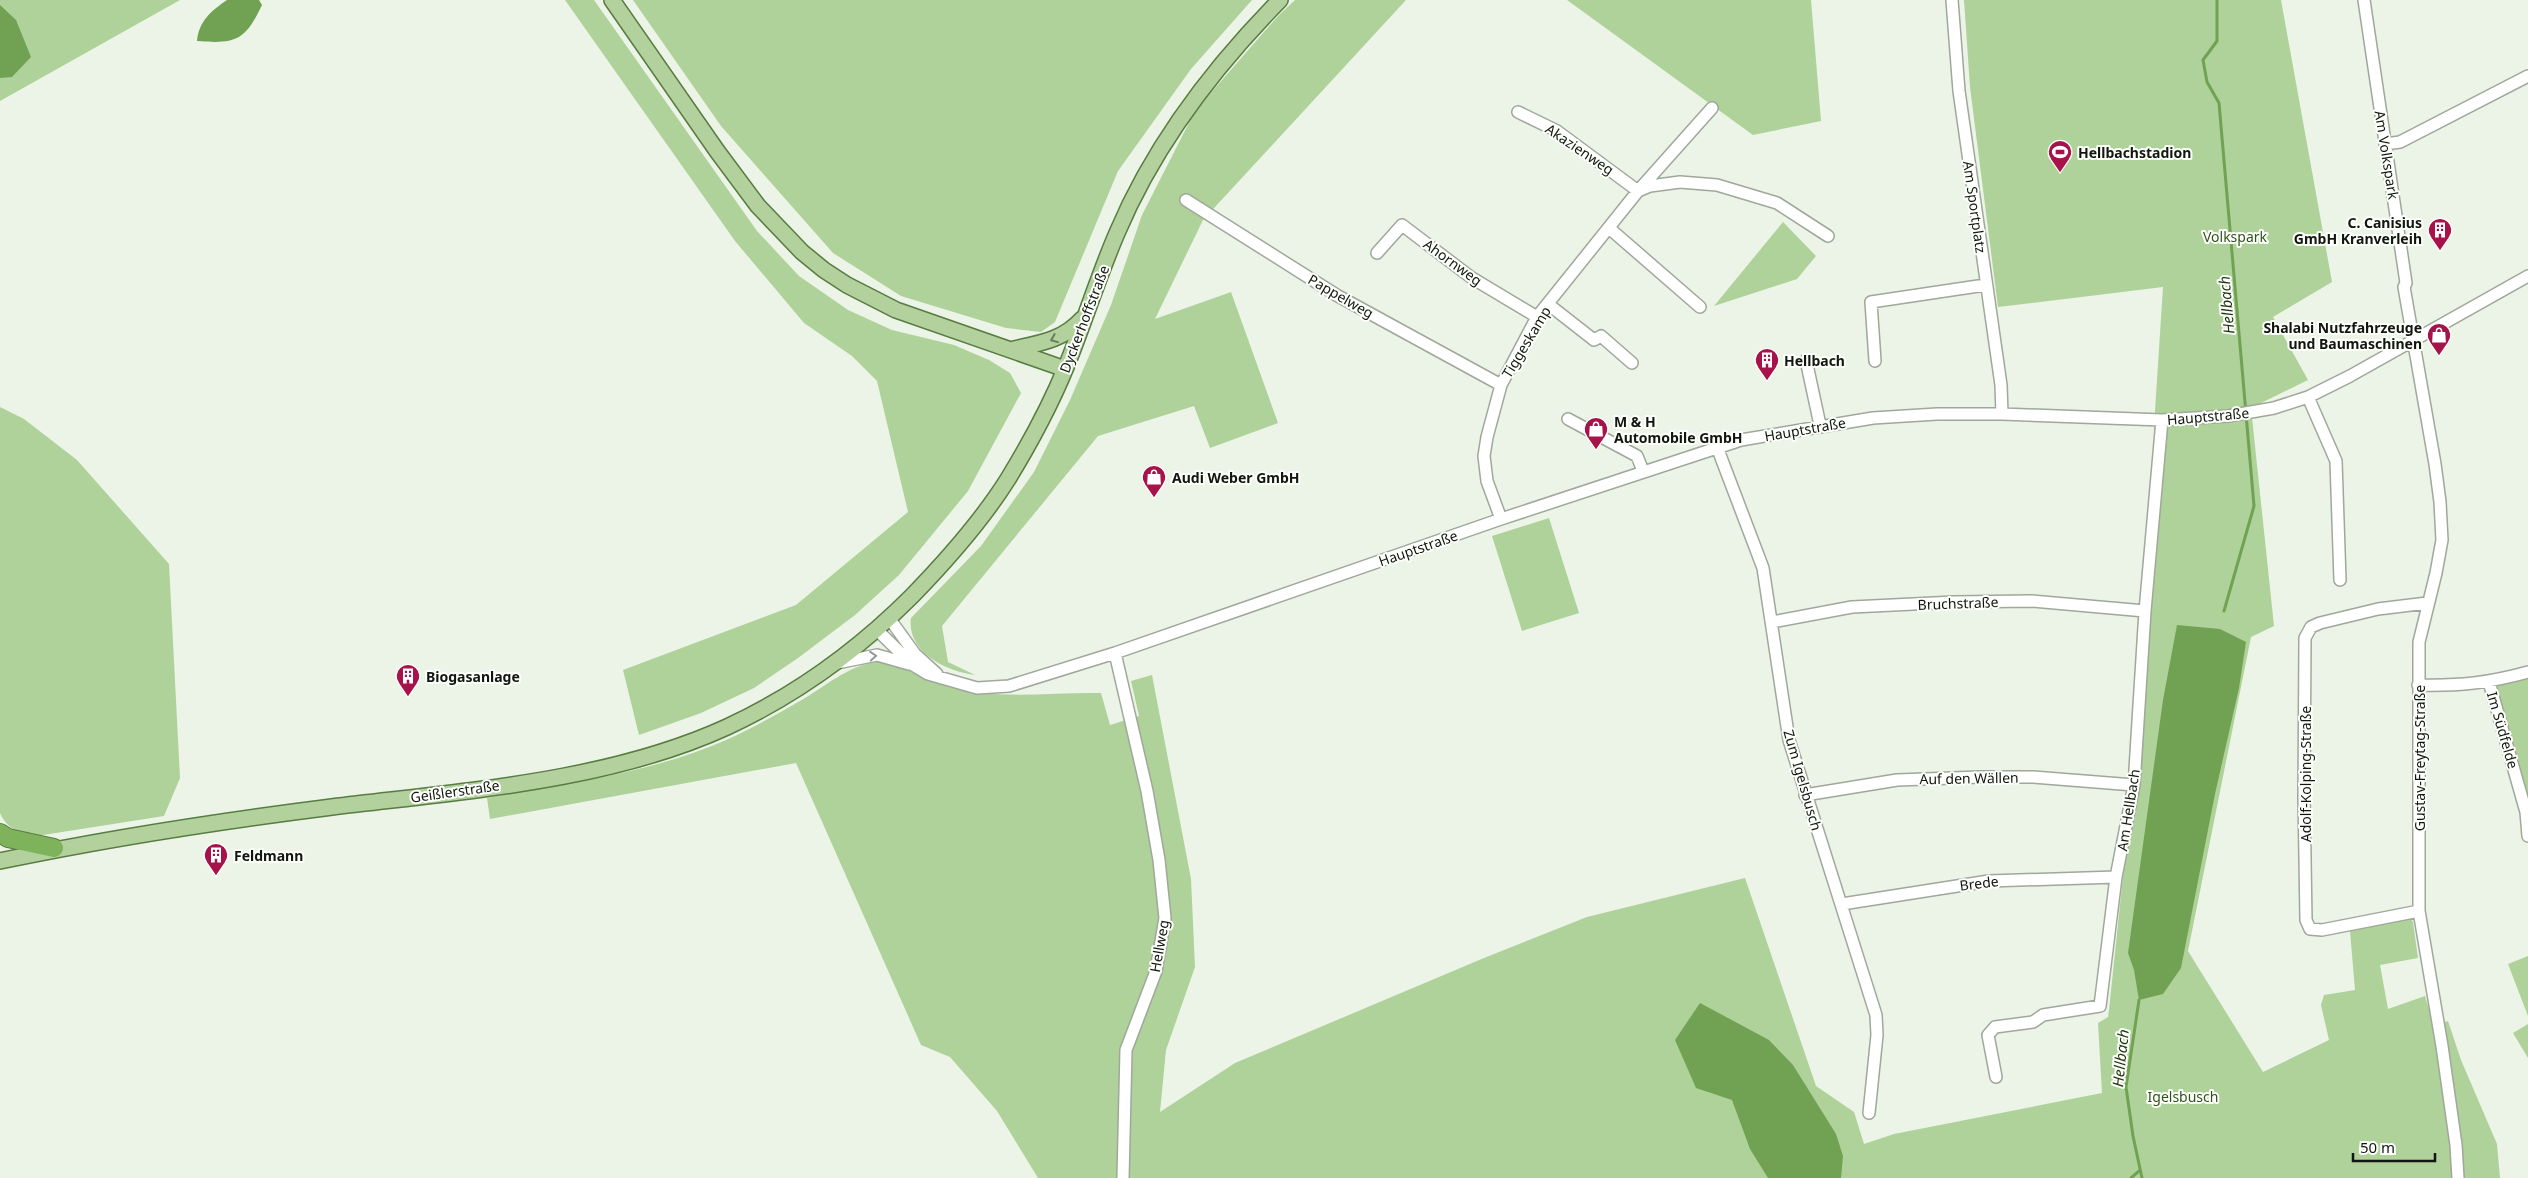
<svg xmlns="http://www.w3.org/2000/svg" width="2528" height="1178" font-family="'Noto Sans',sans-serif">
	<rect width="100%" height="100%" fill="#ebf4e7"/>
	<!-- green -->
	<path fill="#aed299" d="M0 0H180L0 101Z
		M565 0H594L757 231 799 276 848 310 892 330 954 345 989 360 1010 373 1021 393 968 491 899 575 855 615 798 658 754 688 701 713 639 735 623 670 796 605 908 512 877 381 852 356 804 323 735 241Z
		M633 0H1252L1191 69 1118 171 1055 322 1041 332 1006 328 901 296 833 253 721 126Z
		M1295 0H1406L1203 220 1155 319 1231 292 1278 423 1210 448 1194 406 1098 436 942 626 948 662 975 675C947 672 906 652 911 618L981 546 1034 472 1070 400 1111 305 1142 215 1195 111 1278 16Z
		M1567 0H1811L1821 121 1753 135Z
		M1964 0H2281L2332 282 2273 317 2308 380 2251 408 2274 626 2251 637 2188 951 2263 1072 2329 1040 2321 1005 2324 995 2355 990 2350 931 2410 918 2413 922 2418 958 2380 965 2388 1009 2425 996 2434 1026 2448 1021 2461 1060 2497 1144 2500 1178H1038L997 1111 950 1057 921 1045 796 763 490 819 487 798C567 783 651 773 726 740 751 729 776 715 800 701 825 687 847 666 876 662 900 658 921 678 943 685 993 701 1049 692 1101 693L1110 725 1139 716 1131 681 1152 675 1191 879 1195 967 1166 1050 1160 1112 1235 1063 1484 958 1587 917 1745 878 1816 1086 1854 1112 1864 1144 1894 1134 2102 1093 2098 1023 2108 1017 2109 1010 2123 876 2138 784 2149 622 2155 411 2163 287 1998 307 1970 87Z
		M1783 222 1816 256 1797 279 1714 306Z
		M0 407 24 419 77 460 169 564 180 778 164 816 43 835C24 836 8 831 0 813Z
		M1549 518 1579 613 1522 631 1492 536Z
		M2528 677V801L2494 686Z
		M2528 956V1016L2508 964Z
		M2528 1024V1058L2513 1033Z"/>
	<!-- water -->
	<path fill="#71a253" d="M227 0H259L262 5C245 41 236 44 197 41 199 21 211 11 227 0Z
		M0 5 16 20 31 57 12 77 0 78Z
		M2177 625 2220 629 2246 642 2239 688 2215 794 2181 968 2163 994 2139 1000 2134 970 2128 953 2163 700Z
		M1700 1003 1769 1040 1793 1065 1836 1134 1843 1156 1841 1178H1768L1750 1149 1732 1100 1696 1088 1675 1040Z"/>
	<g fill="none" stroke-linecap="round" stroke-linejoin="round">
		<!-- stream -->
		<path stroke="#71a253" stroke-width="3" d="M2217 0V41L2203 60 2207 82 2219 103 2254 506 2224 611
			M2139 1000 2126 1087 2133 1136 2142 1178
			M2131 1178 2139 1171"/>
		<!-- minor casing -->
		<g stroke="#a0a79b" stroke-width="14">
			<path id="minor" d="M1952 0 1959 91 2001 385 2002 414
				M2364 0 2406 283 2404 287 2435 464 2440 502 2442 540 2436 573 2419 642V911L2442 1046 2456 1145 2458 1178
				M1518 112 1557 131 1638 191 1650 186 1680 182 1717 185 1777 203 1828 236
				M2385 144 2400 142 2528 76
				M1186 200 1338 296 1501 385
				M1609 228 1700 307
				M1377 253 1402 225 1472 278 1537 317
				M1548 304 1594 340 1601 336 1632 363
				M1806 360 1820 425
				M1875 361 1871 302 1985 285
				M2308 397 2336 461 2340 580
				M1568 419 1637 456 1643 471
				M1717 447 1763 568 1789 740 1876 1015 1877 1035 1869 1113
				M1501 519 1487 481 1484 456 1487 437 1501 385 1537 317 1638 191 1712 108
				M889 618 915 654 937 674
				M1772 622 1852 607 1954 602 2031 601 2145 611
				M876 629 913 665 928 674 977 688 1009 686 1115 653 1501 519 1741 440 1873 418 1937 414H2002L2162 420 2228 416 2274 408 2308 397 2350 376 2528 276
				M1115 653 1147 791 1159 860 1165 918 1156 971 1126 1050 1123 1178
				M837 663 877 655 909 664
				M2489 682 2526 812 2528 836
				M2418 685C2460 686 2488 683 2528 672
				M1805 795 1897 780 1980 777H2033L2134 785
				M1842 904 1989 881 2116 877
				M2419 911 2322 930 2310 929 2306 920 2304 798 2305 638 2311 627 2320 623 2378 609 2427 603
				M1996 1077 1988 1035 1995 1027 2033 1022 2043 1015 2100 1006 2116 877 2134 785 2145 611 2162 420"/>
		</g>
		<!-- major casing -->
		<g stroke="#587c41" stroke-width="18">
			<path id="major" d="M612 0 717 151 758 206 802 252 824 270 847 285 896 310 1065 369
				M1014 349C1041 343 1063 340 1082 319
				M0 861C110 838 221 821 332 807 462 791 607 782 727 727 796 695 858 650 912 596 947 560 981 522 1008 479 1030 443 1050 406 1066 367 1084 323 1098 277 1117 233 1154 145 1213 68 1280 0"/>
		</g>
		<!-- highway casing -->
		<g stroke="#587c41" stroke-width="20">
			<path id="highway" d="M0 833 8 838 54 848"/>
		</g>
		<!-- minor -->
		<use href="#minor" stroke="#fff" stroke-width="11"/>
		<!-- major -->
		<use href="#major" stroke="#b2d19d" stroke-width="15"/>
		<!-- highway -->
		<use href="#highway" stroke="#7eb35c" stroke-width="18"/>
	</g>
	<!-- one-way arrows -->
	<defs><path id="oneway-chevron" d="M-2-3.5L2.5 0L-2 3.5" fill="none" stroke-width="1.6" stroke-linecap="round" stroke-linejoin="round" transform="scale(1.25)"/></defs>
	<use stroke="#6a7c5e" href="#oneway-chevron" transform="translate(1054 339) rotate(158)"/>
	<use stroke="#949693" href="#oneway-chevron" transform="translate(873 656) rotate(-4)"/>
	<!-- icons -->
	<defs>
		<g id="stadium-pin" transform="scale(1.25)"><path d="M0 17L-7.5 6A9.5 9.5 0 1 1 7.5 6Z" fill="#a7124a" stroke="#fcfffa"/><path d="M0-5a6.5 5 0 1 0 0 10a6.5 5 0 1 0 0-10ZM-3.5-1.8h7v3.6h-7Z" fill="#fff"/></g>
		<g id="building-pin" transform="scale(1.25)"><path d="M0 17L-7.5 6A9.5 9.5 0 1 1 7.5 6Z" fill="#a7124a" stroke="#fcfffa"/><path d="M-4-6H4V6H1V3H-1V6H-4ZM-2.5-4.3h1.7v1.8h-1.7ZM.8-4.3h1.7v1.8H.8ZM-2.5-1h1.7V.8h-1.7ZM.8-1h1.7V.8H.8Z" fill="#fff"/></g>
		<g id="shop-pin" transform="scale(1.25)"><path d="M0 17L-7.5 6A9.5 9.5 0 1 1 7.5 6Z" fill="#a7124a" stroke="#fcfffa"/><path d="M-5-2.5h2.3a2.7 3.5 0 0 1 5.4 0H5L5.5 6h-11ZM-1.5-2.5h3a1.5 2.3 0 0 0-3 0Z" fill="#fff"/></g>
	</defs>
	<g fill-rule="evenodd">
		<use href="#stadium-pin" x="2060" y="152"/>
		<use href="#building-pin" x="2440" y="230"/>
		<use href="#shop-pin" x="2439" y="335"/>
		<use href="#building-pin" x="1767" y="360"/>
		<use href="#shop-pin" x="1596" y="429"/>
		<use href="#shop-pin" x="1154" y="477"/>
		<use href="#building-pin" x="408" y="676"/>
		<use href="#building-pin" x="216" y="855"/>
	</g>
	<g text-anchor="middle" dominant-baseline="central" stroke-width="4" stroke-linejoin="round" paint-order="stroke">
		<!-- street labels -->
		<g font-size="14" fill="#121510" stroke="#fcfffa">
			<text transform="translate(1580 149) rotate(34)">Akazienweg</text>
			<text transform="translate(2387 155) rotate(81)">Am Volkspark</text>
			<text transform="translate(1975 207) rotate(82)">Am Sportplatz</text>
			<text transform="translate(1453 262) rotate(36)">Ahornweg</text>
			<text transform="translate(1341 296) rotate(30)">Pappelweg</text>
			<text transform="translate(1084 319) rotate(-69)">Dyckerhoffstraße</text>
			<text transform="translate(1526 342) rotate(-59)">Tiggeskamp</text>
			<text transform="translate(2208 416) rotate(-5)">Hauptstraße</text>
			<text transform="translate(1805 429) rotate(-10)">Hauptstraße</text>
			<text transform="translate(1418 548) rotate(-19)">Hauptstraße</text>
			<text transform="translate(1958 603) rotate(-2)">Bruchstraße</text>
			<text transform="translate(2503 730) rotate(74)">Im Südfelde</text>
			<text transform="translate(2419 758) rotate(-90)">Gustav-Freytag-Straße</text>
			<text transform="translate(2305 774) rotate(-90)">Adolf-Kolping-Straße</text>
			<text transform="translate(1969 778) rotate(-1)">Auf den Wällen</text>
			<text transform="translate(1803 780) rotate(74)">Zum Igelsbusch</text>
			<text transform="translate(455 791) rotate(-8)">Geißlerstraße</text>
			<text transform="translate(2128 810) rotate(-81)">Am Hellbach</text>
			<text transform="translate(1979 883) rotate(-7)">Brede</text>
			<text transform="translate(1159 946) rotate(-80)">Hellweg</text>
		</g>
		<!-- poi labels -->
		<g font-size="14" font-weight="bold" fill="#121510" stroke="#fcfffa" text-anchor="start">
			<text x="2078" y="152">Hellbachstadion</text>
			<text x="2422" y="222" text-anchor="end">C. Canisius<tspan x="2422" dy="16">GmbH Kranverleih</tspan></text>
			<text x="2422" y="327" text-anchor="end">Shalabi Nutzfahrzeuge<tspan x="2422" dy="16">und Baumaschinen</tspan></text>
			<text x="1784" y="360">Hellbach</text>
			<text x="1614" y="421">M &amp; H<tspan x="1614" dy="16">Automobile GmbH</tspan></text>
			<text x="1172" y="477">Audi Weber GmbH</text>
			<text x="426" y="676">Biogasanlage</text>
			<text x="234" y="855">Feldmann</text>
		</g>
		<!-- park labels -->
		<g font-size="14" fill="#31521b" stroke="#fcfffa">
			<text x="2235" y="236">Volkspark</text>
			<text x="2183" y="1096">Igelsbusch</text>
		</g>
		<!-- water labels -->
		<g font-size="15" font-style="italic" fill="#1d3110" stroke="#fcfffa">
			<text transform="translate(2226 305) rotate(-95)">Hellbach</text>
			<text transform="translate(2120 1058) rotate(-84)">Hellbach</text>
		</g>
	</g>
	<!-- scale -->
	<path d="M2353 1153v8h82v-8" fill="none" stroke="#121510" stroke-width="2.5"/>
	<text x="2360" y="1153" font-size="15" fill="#121510" stroke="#fcfffa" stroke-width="4" paint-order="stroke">50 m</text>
</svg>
